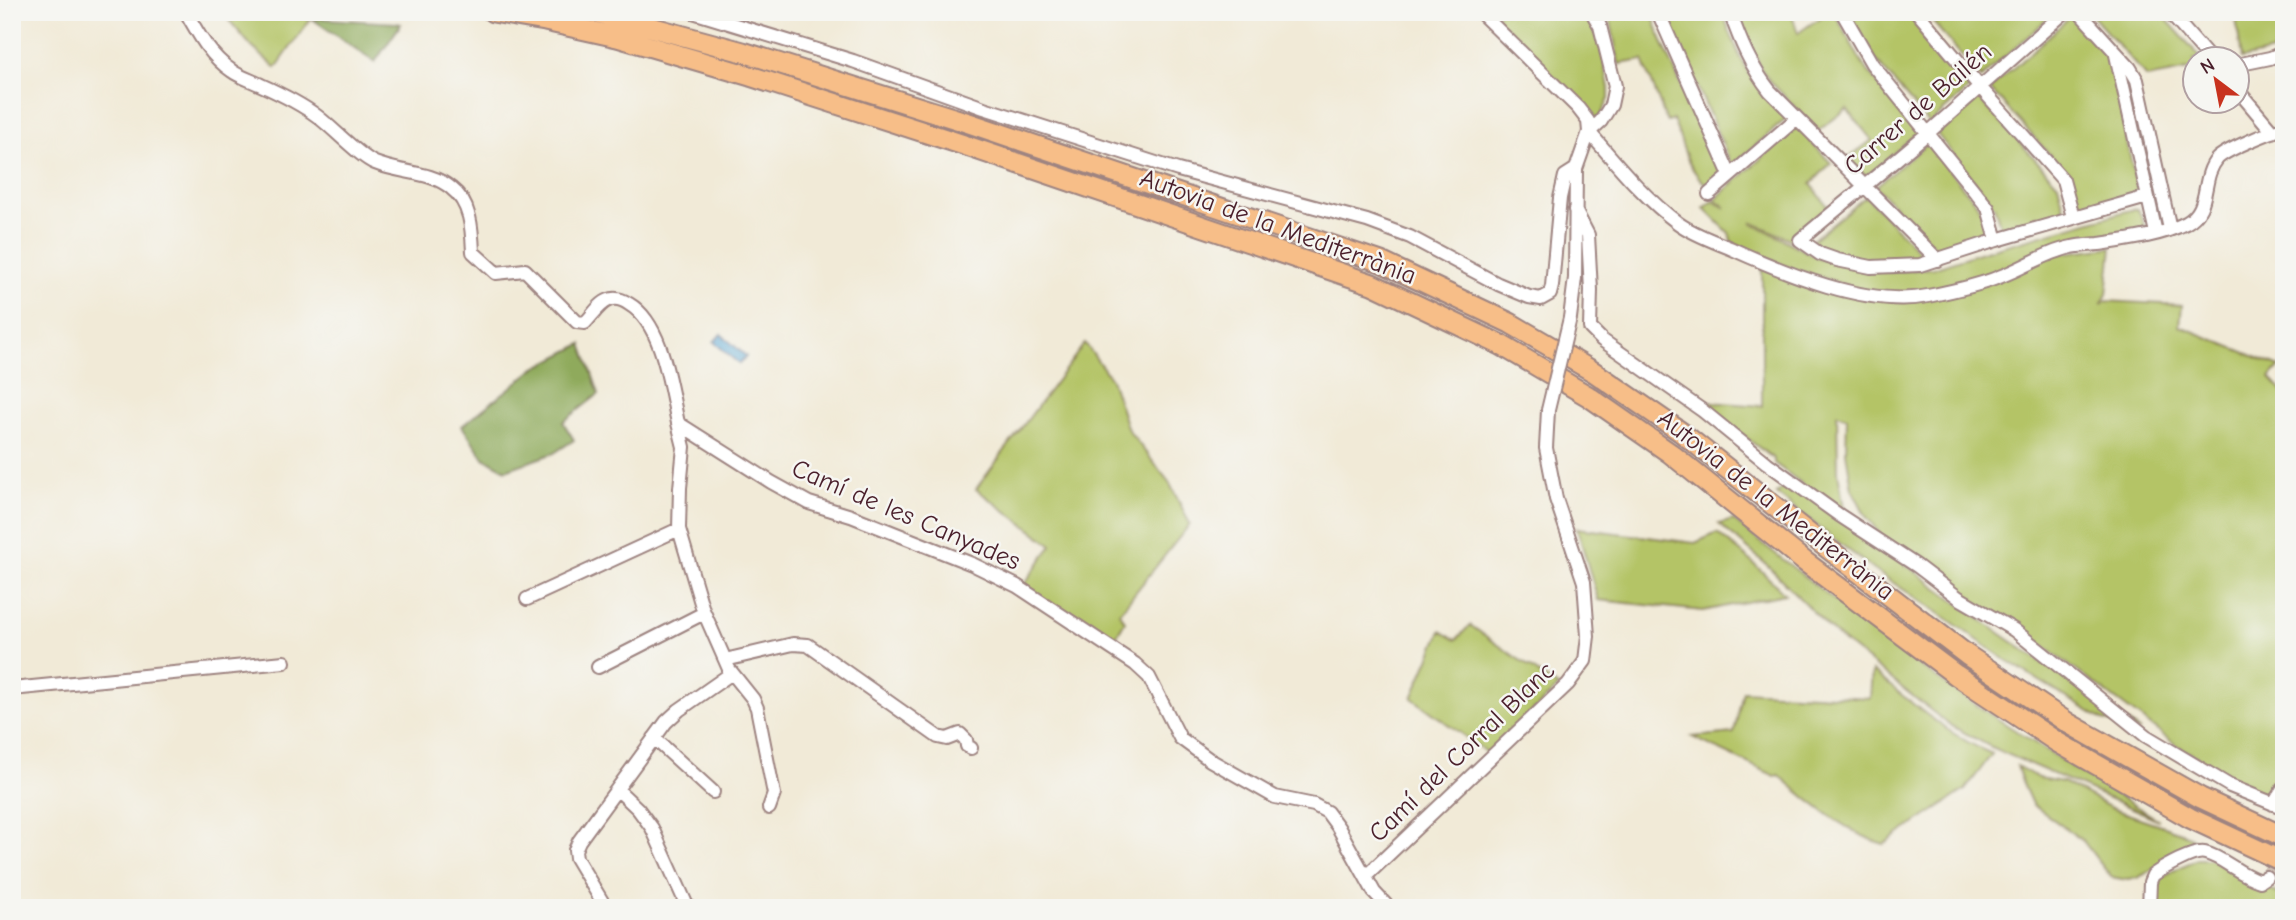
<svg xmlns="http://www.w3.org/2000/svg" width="2296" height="920" font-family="'Comic Neue',sans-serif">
	<rect width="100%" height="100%" fill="#f6f6f2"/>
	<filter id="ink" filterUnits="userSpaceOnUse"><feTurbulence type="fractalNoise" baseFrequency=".0143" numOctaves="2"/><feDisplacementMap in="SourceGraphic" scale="14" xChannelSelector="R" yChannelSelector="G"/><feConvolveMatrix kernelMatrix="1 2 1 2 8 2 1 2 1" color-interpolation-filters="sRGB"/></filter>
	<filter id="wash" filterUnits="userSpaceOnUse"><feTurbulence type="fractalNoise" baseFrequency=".00686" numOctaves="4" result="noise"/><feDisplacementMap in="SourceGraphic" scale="28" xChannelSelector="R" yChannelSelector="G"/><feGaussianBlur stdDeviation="1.57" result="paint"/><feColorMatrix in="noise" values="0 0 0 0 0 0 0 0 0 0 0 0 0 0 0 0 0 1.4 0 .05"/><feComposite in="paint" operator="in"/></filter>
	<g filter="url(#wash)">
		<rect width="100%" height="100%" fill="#f1ead7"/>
		<!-- green -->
		<path fill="#b4c466" stroke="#7f7248" stroke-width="2" d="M222 12H229L311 18 276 68 252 47Z
			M1499 12H1584L1600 42 1609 88V99L1600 117 1595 118 1495 19Z
			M1609 12H1651L1663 44 1721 174 1708 186C1685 168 1684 145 1673 120L1667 122 1643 60 1619 64Z
			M1665 12H1722L1740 57 1752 78 1786 117V119L1732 166Z
			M1737 12H1791L1798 33 1828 12H1834L1863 65 1917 130 1916 134 1866 177 1863 176 1847 159 1872 140 1847 109 1818 131 1769 80 1760 67Z
			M1849 12H1908L1918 26 1971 87 1929 124 1875 59Z
			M1924 12H2055L1981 78Z
			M2089 12H2160L2202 59 2194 60V69L2147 78Z
			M2235 12H2284V44L2272 52 2242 59Z
			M2071 16H2075L2108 53 2137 189 2136 193 2083 208 2078 205 2070 177 1990 89Z
			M1979 98 2058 184 2065 212 2039 220 2037 215 2031 218 2032 222 2004 230 2001 228 1994 206 1937 134Z
			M1797 127 1831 163 1811 184 1829 208 1792 240 1751 222 1820 259 1891 272 1933 268 1982 252 2134 209H2138L2146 229 2116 237 2087 239 2032 254 2004 270 1922 291 1904 293 1861 290 1788 267 1732 243 1729 233 1704 208 1713 201 1726 208 1715 199Z
			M1925 145H1929L1981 209 1988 231 1986 235 1936 248 1877 188 1876 186Z
			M1865 197H1867L1925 258 1893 265 1819 251 1811 241Z
			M2112 247 2107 294 2101 305 2105 301 2182 305 2180 326 2280 367 2270 378 2284 393V769L2270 800 2175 744 2037 641 1947 584 1883 538 1866 516 1852 489 1846 452 1847 417 1837 414 1838 472 1845 515 1774 463V459L1698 401 1762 406V269L1902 302 2056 254Z
			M1085 343 1111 379 1128 430 1169 482 1190 524 1119 613 1125 621 1112 644 1022 587 1052 545 976 489Z
			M1792 481 1988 625 2140 731 2103 720 2006 660 1936 611 1877 572 1776 494Z
			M1733 520 1896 649 1959 694 2097 783 2159 820 1993 748 1948 724 1838 637 1767 565 1719 524Z
			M1577 528 1695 543 1717 533 1749 559 1785 594 1703 611 1598 600Z
			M1470 625 1558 687 1489 754 1412 698 1441 631 1456 640Z
			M1872 671C1910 701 1947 735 1992 754L1965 790 1884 844C1850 835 1806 799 1779 775L1775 776 1692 737 1734 733 1743 691 1870 698Z
			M2017 766 2038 778 2063 782 2113 809 2181 832 2204 846 2191 850 2137 878 2128 880 2111 877 2083 841 2032 804 2022 782Z
			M2197 859H2211L2254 883 2284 896V908H2151L2157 879Z"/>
		<!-- forest -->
		<path fill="#8faa5b" stroke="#6c6443" stroke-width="2" d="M311 18 397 23 401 24 375 62Z
			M582 344 599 394 563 422 574 440 554 453 506 470 484 458 462 426 535 368Z"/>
		<!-- water -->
		<path fill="#5aa7d3" stroke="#52637f" stroke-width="2" d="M721 334 746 356 739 364 714 342Z"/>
	</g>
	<g filter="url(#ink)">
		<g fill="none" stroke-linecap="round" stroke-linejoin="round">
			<!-- minor-tunnel -->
			<path stroke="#d0c1b5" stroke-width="12" stroke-dasharray="12 6" stroke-linecap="butt" d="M2266 877 2284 841"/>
			<!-- minor casing -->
			<g stroke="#9e8481" stroke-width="16">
				<path id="minor" d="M186 12C198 34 211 57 232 71 240 77 251 80 261 85 281 94 300 103 317 116 332 127 360 157 375 163 399 173 431 171 451 188 471 203 472 229 473 252L496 273 525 270 577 322 585 323C592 316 600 303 609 300 616 297 623 300 629 304 663 324 670 387 678 423L771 482 809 503 851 516 972 564 1017 586 1135 664 1149 677 1180 738 1210 760 1275 797 1314 805 1327 812 1338 827 1374 892 1389 908
					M693 12 853 61 984 108 1178 170 1367 221 1410 237 1498 284 1529 297 1541 299 1550 294 1552 286 1560 198 1565 176 1576 169
					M1480 12 1578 108 1588 121 1589 132
					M1658 12 1730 175
					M1730 12C1740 41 1751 67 1770 91L1938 260
					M1842 12 1872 64 1988 208 1997 240
					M1917 12 1980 87 2063 180 2073 217
					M2065 12 1928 133 1800 240 1820 254 1837 260 1871 267 1920 265 1997 240 2147 197
					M2079 12 2130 68 2137 80 2170 229
					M2169 12 2211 60
					M2116 55 2156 233
					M2236 65 2270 58 2284 52
					M2236 88 2273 132
					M1589 132C1616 163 1644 198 1678 223 1693 234 1713 241 1730 248 1785 273 1868 308 1928 296 1948 292 1980 285 1999 277 2024 268 2046 252 2072 247 2081 245 2090 245 2099 244 2127 240 2160 236 2186 223 2212 209 2200 179 2217 159 2225 150 2270 132 2284 128
					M1709 194 1796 119
					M1575 210 1588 235 1591 290 1590 328 1602 340 1703 411 1767 463 1839 515 1917 566 1959 598 2014 630 2146 736 2230 786 2284 808
					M1570 318 1575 278 1576 169 1589 132 1601 121 1611 105 1615 86 1600 26 1592 12
					M527 599 679 529
					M725 660 793 644 808 645 938 737 947 739 960 734 966 740 967 746 971 748
					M598 667 704 613
					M729 669 753 699 757 708 774 794 769 808
					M12 689 284 662
					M654 738 713 792
					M617 789 638 809 652 828 688 908
					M2273 804 2284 787
					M1366 876 1568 684 1585 661 1588 636 1584 582 1556 499 1546 448 1548 410
					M606 908 576 858 575 850 579 841 666 722 679 710 729 675V669L703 610 679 529 680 488 684 447 678 423
					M2149 908 2150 882 2153 875C2163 868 2194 850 2205 853 2223 857 2239 875 2260 881L2266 877"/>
			</g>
			<!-- highway casing -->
			<g stroke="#9e8481" stroke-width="23">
				<path id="highway" d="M493 12 545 21 617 37 750 76 964 145 1372 284 1501 345 1588 396 1670 453 1804 561 1956 675 2057 742 2190 818 2284 862
					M595 12 743 52 969 123 1381 262 1510 323 1594 372 1681 432 1822 544 1967 655 2068 723 2201 798 2284 837"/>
			</g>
			<!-- minor -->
			<use href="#minor" stroke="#fff" stroke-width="12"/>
			<!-- highway -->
			<use href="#highway" stroke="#f7be88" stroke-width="19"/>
			<!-- minor-bridge casing -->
			<g stroke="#9e8481" stroke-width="16" stroke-linecap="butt">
				<path id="minor-bridge" d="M1548 410 1570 318"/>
			</g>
			<!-- minor-bridge -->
			<use href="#minor-bridge" stroke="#fff" stroke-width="12"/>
		</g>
	</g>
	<g text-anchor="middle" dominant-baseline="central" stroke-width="5" stroke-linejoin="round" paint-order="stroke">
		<!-- street labels -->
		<g font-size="26" fill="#4a1f2b" stroke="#f6f6f2">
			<text transform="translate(1918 109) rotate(-41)">Carrer de Bailén</text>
			<text transform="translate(1278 227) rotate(20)">Autovia de la Mediterrània</text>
			<text transform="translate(1776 505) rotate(38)">Autovia de la Mediterrània</text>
			<text transform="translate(906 515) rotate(23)">Camí de les Canyades</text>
			<text transform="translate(1462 752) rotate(-44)">Camí del Corral Blanc</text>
		</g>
	</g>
	<!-- margin -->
	<rect width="2296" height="920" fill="none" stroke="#f6f6f2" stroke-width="42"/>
	<!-- north arrow -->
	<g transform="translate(2216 80) rotate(328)"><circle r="33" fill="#f6f6f2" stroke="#b1a0a2" stroke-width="2"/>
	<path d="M0-5L12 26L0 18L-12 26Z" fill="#c8321e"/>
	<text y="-10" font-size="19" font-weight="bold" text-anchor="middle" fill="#4a1f2b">N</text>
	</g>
</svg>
